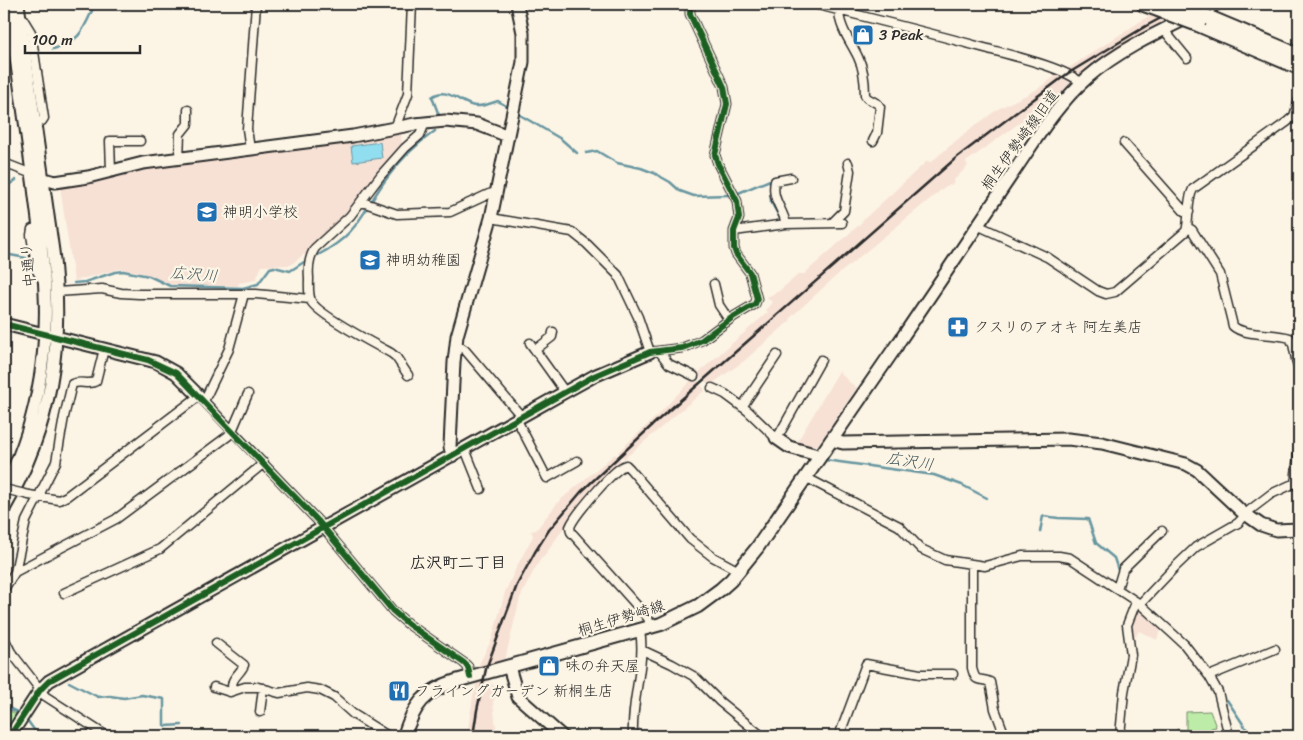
<svg xmlns="http://www.w3.org/2000/svg" width="1303" height="740" font-family="Sriracha,'Klee One',sans-serif">
	<rect width="100%" height="100%" fill="#fcf5e5"/>
	<filter id="ink" filterUnits="userSpaceOnUse"><feTurbulence type="fractalNoise" baseFrequency=".02" numOctaves="2"/><feDisplacementMap in="SourceGraphic" scale="10" xChannelSelector="R" yChannelSelector="G"/><feConvolveMatrix kernelMatrix="1 2 1 2 8 2 1 2 1" color-interpolation-filters="sRGB"/></filter>
	<g filter="url(#ink)">
		<!-- built -->
		<path fill="#f7e1d5" d="M1174 4H1203L1141 37 1081 76 1067 71V69L1144 19 1153 14 1157 15Z
			M1058 74 1070 79V86L1059 98 1056 96 966 162 968 166 954 180 953 184 946 186 835 277 790 318 791 320 744 361 713 383H707L701 378 698 373 768 312 766 310 772 302 767 298V297L779 291 799 274H804L860 224 863 220 927 161 931 162 964 134 998 109 1036 90Z
			M401 132 402 145 381 175 347 215 314 243 306 255 304 254 291 265 262 266 256 279 251 281 239 283 238 286 172 285 143 273 119 269 74 281 60 187 93 181 141 170 331 145Z
			M839 371 847 380 857 388 818 445 808 446 796 444Z
			M692 379 698 381 705 390 624 459 618 452 657 416Z
			M615 454 621 461 616 465 571 517 543 558 542 557 531 576 520 598 505 660 494 663 490 667 479 669 478 666 492 639 505 592 517 566 533 536 531 531 536 530 559 501Z
			M1139 609 1161 627 1157 640 1139 631 1133 641 1129 625 1136 611Z
			M486 679 499 690 493 702 497 736H467L473 696 477 681Z"/>
		<!-- green -->
		<path fill="#bdeba8" stroke="#748b6a" d="M4 708 16 714 4 736Z
			M1210 711 1216 727 1211 728 1210 736 1176 735 1177 729 1186 730V712Z"/>
		<!-- water -->
		<path fill="#91def0" stroke="#6896a1" d="M380 142 382 158 353 162 351 146Z"/>
		<g fill="none" stroke-linecap="round" stroke-linejoin="round">
			<!-- stream -->
			<path stroke="#6896a1" stroke-width="2.5" d="M53 49C81 42 84 28 95 4
				M520 115 561 139 577 153
				M440 118 432 97C446 85 462 105 475 106 483 107 491 103 498 101L508 107
				M586 153 597 151 617 163 641 168 654 173 670 182 680 191 694 196 729 195
				M4 188 16 180
				M736 194 770 180 771 202 781 220
				M4 248 10 255 26 258
				M318 255C357 235 361 215 384 182 398 162 415 145 435 131
				M74 283 85 282 115 272 123 271 149 276 170 286 243 288 258 284 270 268 274 267 290 271 304 262
				M825 460 934 475 962 485 987 498
				M1040 532 1043 516 1058 518 1088 519 1096 543 1114 558 1118 570
				M69 682 98 697 110 696 124 698 142 695 164 699V725L166 726 182 725
				M1227 700 1251 736
				M4 706 17 712
				M27 720 35 731 45 736"/>
			<!-- street casing -->
			<g stroke="#2b2b2b" stroke-width="11">
				<path id="street" d="M814 4C870 18 926 32 981 47 1005 54 1065 67 1081 83
					M839 10C839 28 851 42 858 57 864 69 865 81 865 95L867 98 878 104 880 107 877 133 873 141
					M20 14 31 32 44 118 42 121 35 124
					M1164 30 1187 58
					M395 128 408 94 412 4
					M1124 143 1184 211 1189 212
					M250 149 247 129 256 4
					M179 159 180 134 188 124V110
					M4 163 32 174
					M111 171 110 141H140
					M362 202 397 214 450 212 489 194 497 192
					M491 218 572 232 587 244 618 275 638 317 650 352 682 348 690 345 702 340 733 317 755 304 757 299 750 273 736 254 734 248V231L739 218 737 201 718 164 715 155 727 104 724 87 690 14V4
					M832 223 844 211 850 171 848 163
					M786 224C783 208 771 200 775 181L791 178
					M977 225 1047 257 1098 291 1106 294 1115 292 1186 231C1190 218 1186 202 1193 189L1287 122 1294 116 1299 100
					M39 227 32 229 31 235 37 271 44 282
					M1187 227 1192 230 1220 274 1233 326C1243 336 1274 333 1290 338L1293 344 1297 364 1299 363
					M734 231 786 224 842 223
					M714 284 719 305 729 320
					M57 292 102 289 121 293 139 294H256L310 299
					M530 343 565 392
					M456 344 465 350 522 417
					M535 350 552 337 553 332
					M659 351 669 364 694 376
					M408 375 396 357 391 353C376 345 317 314 311 301 308 294 309 284 309 278 308 267 309 257 315 248L350 216 381 175 405 148 420 135 425 123
					M712 388 725 394 748 411 776 438 780 433 821 360
					M204 401 229 349 244 294
					M742 407 777 355
					M517 420 547 478 577 461
					M465 449 481 489
					M805 477 899 526 921 549 945 560 985 566 1022 556H1059L1070 558 1140 604 1184 644 1209 676 1218 692 1229 736
					M29 495 59 500 67 496 199 396 318 521 393 611 408 624 464 663 468 667 470 677
					M972 566V668C976 684 978 677 990 682L995 709 1005 736
					M15 572 116 519 228 436 232 431 248 394
					M4 589 15 572 26 521 56 462 64 417 72 384C80 380 89 386 96 381L104 349
					M1117 589 1123 569 1162 531
					M64 593 160 549 264 463
					M1140 604 1175 567 1196 547 1238 523 1250 510 1271 494 1295 483 1299 447
					M651 628 648 618 571 532 570 527C574 516 616 466 626 465L630 469 690 539 713 557 739 571
					M4 638 11 652 45 696 107 736
					M216 643 244 665C240 675 229 678 233 691
					M642 650 672 664 695 677 720 702 762 736
					M1209 676 1275 649
					M214 687 230 692 245 687H258L279 693 307 688 320 690 334 697 353 714 388 736
					M260 712 263 688
					M633 734C631 699 646 664 640 631
					M839 736 866 664 920 674H953
					M1120 736 1124 692 1131 655 1127 625 1136 602"/>
			</g>
			<!-- secondary casing -->
			<g stroke="#2b2b2b" stroke-width="15">
				<path id="secondary" d="M38 177 55 182 88 177 143 163 353 136 415 124 445 121 477 124 508 136
					M4 324 156 362 176 373 199 396
					M897 345C935 289 973 232 1011 176 1035 141 1056 105 1088 77 1125 45 1173 26 1216 4
					M776 438 789 447 814 454 819 457
					M831 440 843 443 1068 439 1102 443 1186 464 1197 470 1241 511 1261 525 1276 530 1299 529
					M452 456 450 447 451 424 454 362 457 336 491 218 523 62V33L517 4
					M4 488C35 430 48 359 45 294 44 258 38 223 34 188 26 126 17 65 8 4
					M4 509C52 426 64 345 53 251L18 4
					M509 667 518 697 562 736
					M10 736 40 690 49 681 565 392 594 376 650 352"/>
			</g>
			<!-- primary casing -->
			<g stroke="#2b2b2b" stroke-width="16">
				<path id="primary" d="M404 736C414 705 424 691 456 681L661 624 698 606 721 589 731 580 757 548 897 345"/>
			</g>
			<!-- highway casing -->
			<g stroke="#2b2b2b" stroke-width="18">
				<path id="highway" d="M1144 4 1158 9
					M1209 18 1299 56
					M1198 24 1299 67"/>
			</g>
			<!-- street -->
			<use href="#street" stroke="#fcf5e5" stroke-width="8"/>
			<!-- secondary -->
			<use href="#secondary" stroke="#fcf5e5" stroke-width="11"/>
			<!-- primary -->
			<use href="#primary" stroke="#fcf5e5" stroke-width="12"/>
			<!-- highway -->
			<use href="#highway" stroke="#fcf5e5" stroke-width="14"/>
			<!-- rail -->
			<path stroke="#2b2b2b" stroke-width="2.5" d="M473 736 477 710 486 669 517 585 535 552 549 530 581 492 658 420 956 158 1067 74 1146 26 1187 4"/>
			<!-- street-bridge casing -->
			<g stroke="#2b2b2b" stroke-width="11" stroke-linecap="butt">
				<path id="street-bridge" d="M4 489 29 495"/>
			</g>
			<!-- highway-bridge casing -->
			<g stroke="#2b2b2b" stroke-width="18" stroke-linecap="butt">
				<path id="highway-bridge" d="M1174 4 1209 18
					M1158 9 1198 24"/>
			</g>
			<!-- street-bridge -->
			<use href="#street-bridge" stroke="#fcf5e5" stroke-width="8"/>
			<!-- highway-bridge -->
			<use href="#highway-bridge" stroke="#fcf5e5" stroke-width="14"/>
			<!-- cycleway casing -->
			<g stroke="#fcf5e5" stroke-width="9">
				<path id="cycleway" d="M4 324 148 360 176 373 318 521 393 611 408 624 464 663 468 667 470 677
					M10 736 40 690 49 681 594 376 650 352 682 348 690 345 702 340 733 317 755 304 757 299 750 273 736 254 734 248V231L739 218 737 201 718 164 715 155 727 104 724 87 690 14V4"/>
			</g>
			<!-- cycleway -->
			<use href="#cycleway" stroke="#1b5e20" stroke-width="6"/>
		</g>
	</g>
	<!-- icons -->
	<defs>
		<g id="shop-square" transform="scale(1.125)"><rect x="-9" y="-9" width="18" height="18" rx="4" fill="#1f6fb2" stroke="#fcf5e5"/><path d="M-5-2.5h2.3a2.7 3.5 0 0 1 5.4 0H5L5.5 6h-11ZM-1.5-2.5h3a1.5 2.3 0 0 0-3 0Z" fill="#fff"/></g>
		<g id="school-square" transform="scale(1.125)"><rect x="-9" y="-9" width="18" height="18" rx="4" fill="#1f6fb2" stroke="#fcf5e5"/><path d="M0-5L7-2L0 1L-7-2ZM-4 1L0 2.5L4 1V4Q0 6-4 4Z" fill="#fff"/></g>
		<g id="pharmacy-square" transform="scale(1.125)"><rect x="-9" y="-9" width="18" height="18" rx="4" fill="#1f6fb2" stroke="#fcf5e5"/><path d="M-2-6h4v4h4v4h-4v4h-4v-4h-4v-4h4Z" fill="#fff"/></g>
		<g id="restaurant-square" transform="scale(1.125)"><rect x="-9" y="-9" width="18" height="18" rx="4" fill="#1f6fb2" stroke="#fcf5e5"/><path d="M-5-6h1v4h1v-4h1v4h1v-4h1v5L-1.5 .5V6h-2V.5L-5-1ZM5-6V6H3V1.5H1.5Q1.5-4 5-6Z" fill="#fff"/></g>
	</defs>
	<g fill-rule="evenodd">
		<use href="#shop-square" x="863" y="35"/>
		<use href="#school-square" x="207" y="212"/>
		<use href="#school-square" x="370" y="260"/>
		<use href="#pharmacy-square" x="958" y="327"/>
		<use href="#shop-square" x="549" y="666"/>
		<use href="#restaurant-square" x="399" y="691"/>
	</g>
	<g text-anchor="middle" dominant-baseline="central" stroke-width="4.5" stroke-linejoin="round" paint-order="stroke">
		<!-- poi labels -->
		<g font-size="15" fill="#2b2b2b" stroke="#fcf5e5" text-anchor="start">
			<text x="879" y="35">3 Peak</text>
			<text x="223" y="212">神明小学校</text>
			<text x="386" y="260">神明幼稚園</text>
			<text x="974" y="327">クスリのアオキ 阿左美店</text>
			<text x="565" y="666">味の弁天屋</text>
			<text x="415" y="691">フライングガーデン 新桐生店</text>
		</g>
		<!-- street labels -->
		<g font-size="15" fill="#2b2b2b" stroke="#fcf5e5">
			<text transform="translate(1020 140) rotate(-54)">桐生伊勢崎線旧道</text>
			<text transform="translate(28 265) rotate(-95)">中通り</text>
			<text transform="translate(621 618) rotate(-17)">桐生伊勢崎線</text>
		</g>
		<!-- water labels -->
		<g font-size="16" font-style="italic" fill="#44585c" stroke="#fcf5e5">
			<text transform="translate(194 274) rotate(5)">広沢川</text>
			<text transform="translate(910 461) rotate(9)">広沢川</text>
		</g>
		<!-- neighbourhood labels -->
		<g font-size="16" font-weight="bold" fill="#2b2b2b" stroke="#fcf5e5">
			<text x="458" y="562">広沢町二丁目</text>
		</g>
	</g>
	<!-- margin -->
	<rect width="1303" height="740" fill="none" stroke="#fcf5e5" stroke-width="20"/>
	<rect x="10" y="10" width="1283" height="720" fill="none" stroke="#2b2b2b" stroke-width="2" filter="url(#ink)"/>
	<!-- scale -->
	<path d="M25 45v8h115v-8" fill="none" stroke="#2b2b2b" stroke-width="2.5"/>
	<text x="32" y="45" font-size="15" fill="#2b2b2b" stroke="#fcf5e5" stroke-width="4" paint-order="stroke">100 m</text>
</svg>
